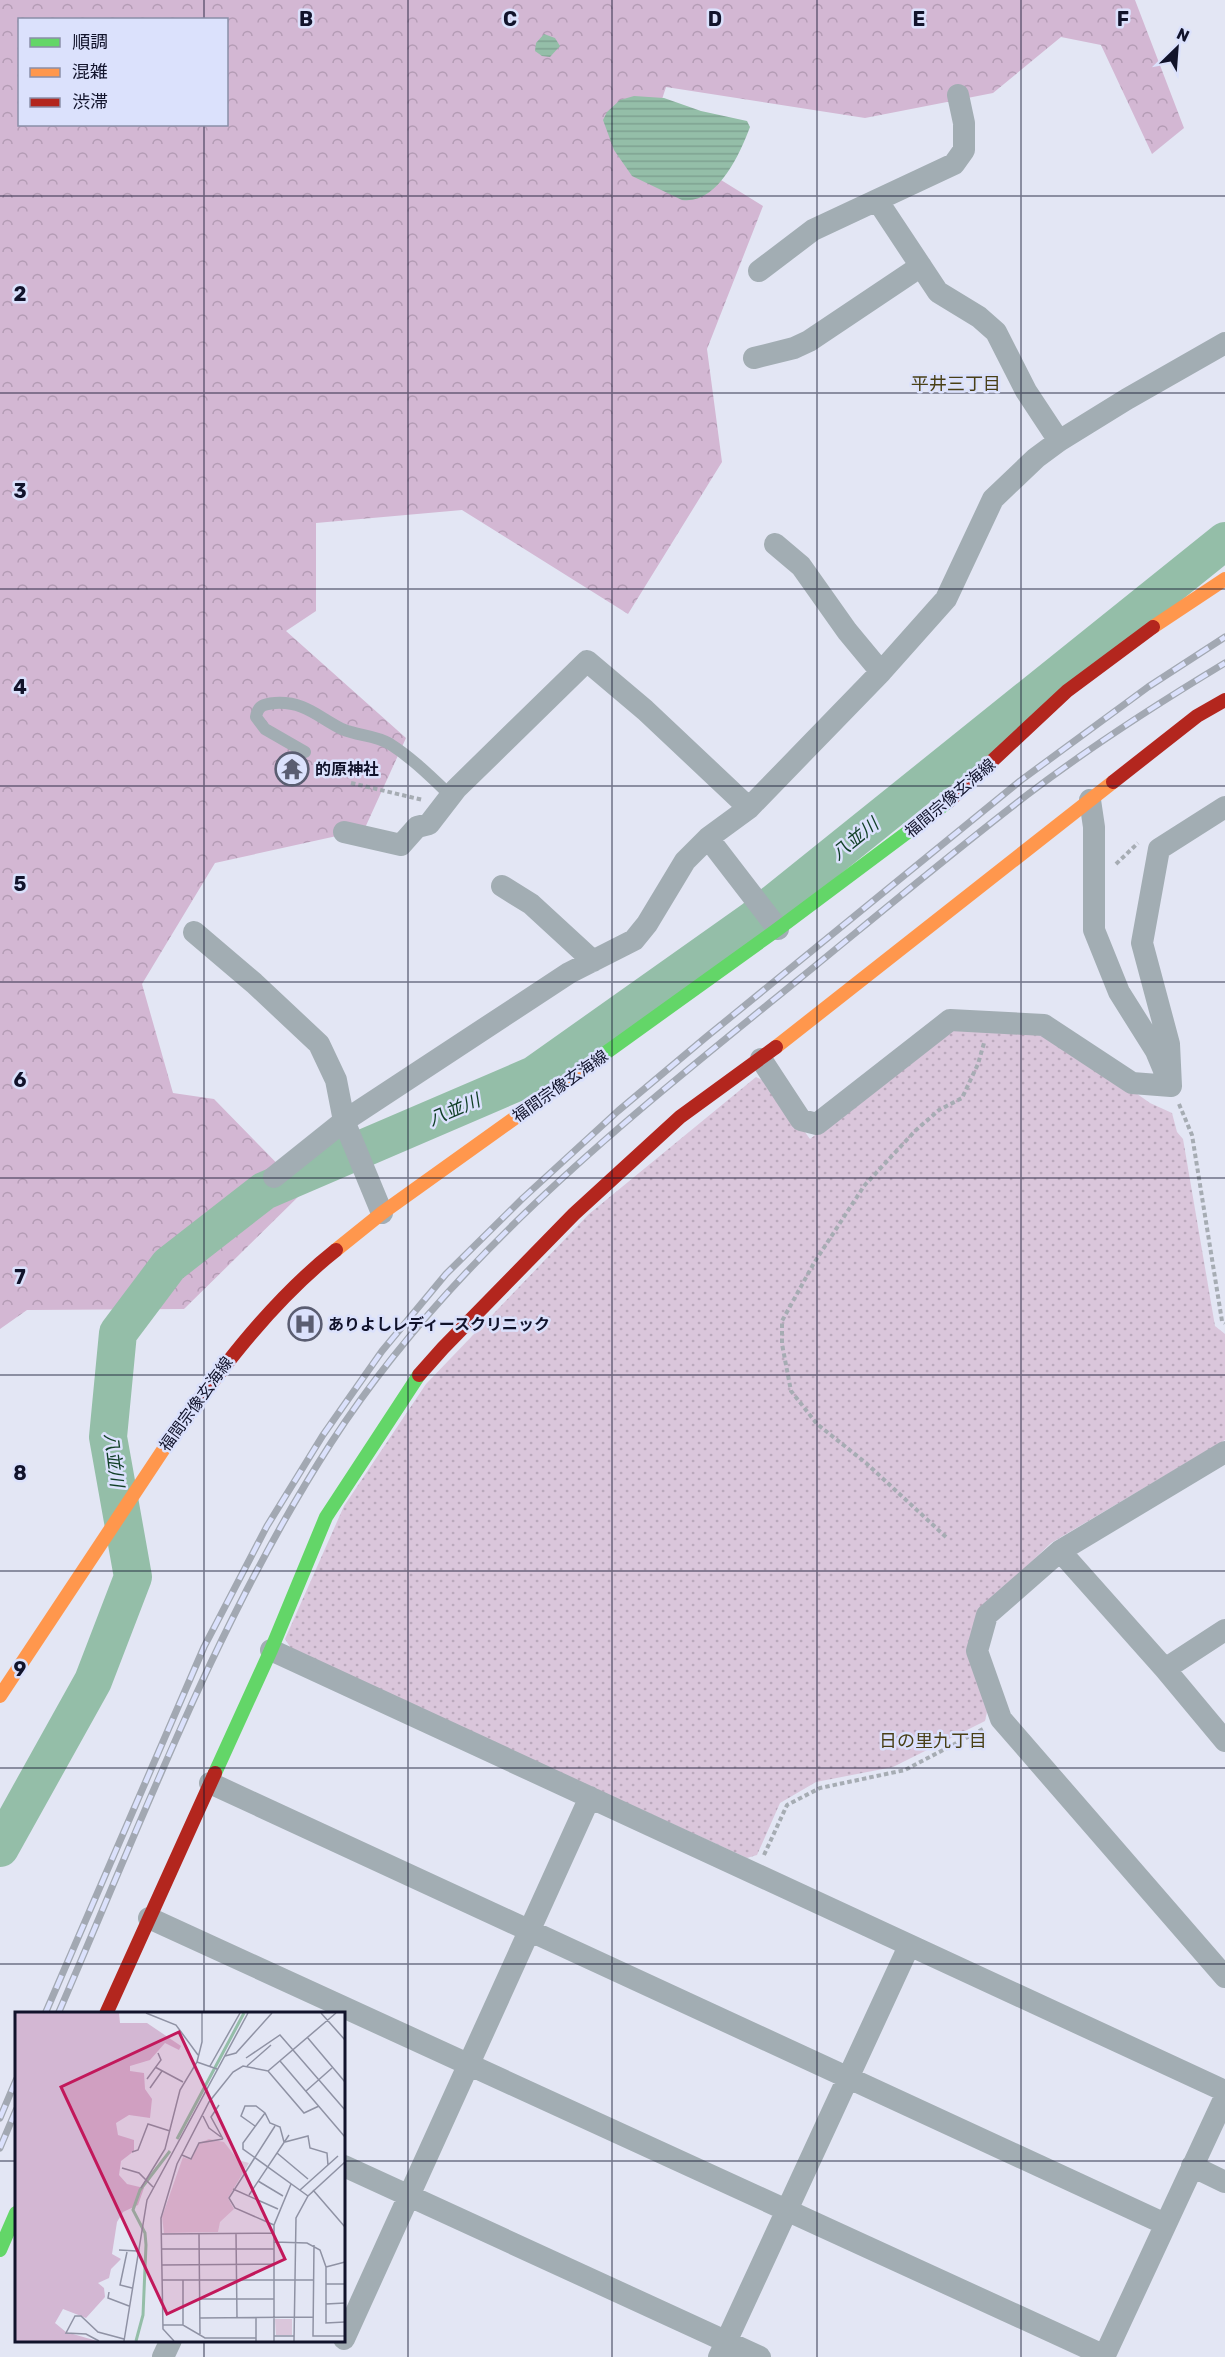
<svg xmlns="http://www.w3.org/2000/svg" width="1225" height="2357" font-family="Rubik,'Noto Sans JP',sans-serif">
	<defs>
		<pattern id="green-dots" width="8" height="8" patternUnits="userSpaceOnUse" patternTransform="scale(1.5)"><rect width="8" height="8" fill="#dac6db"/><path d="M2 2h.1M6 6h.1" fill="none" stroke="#baa9bc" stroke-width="1.8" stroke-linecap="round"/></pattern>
		<pattern id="forest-crowns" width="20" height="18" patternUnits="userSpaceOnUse" patternTransform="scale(1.5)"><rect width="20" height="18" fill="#d3b7d3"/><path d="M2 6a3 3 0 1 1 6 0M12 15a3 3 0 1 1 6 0" fill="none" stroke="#b49cb5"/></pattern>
		<pattern id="water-rules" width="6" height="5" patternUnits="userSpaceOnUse" patternTransform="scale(1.5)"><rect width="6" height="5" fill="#94bea8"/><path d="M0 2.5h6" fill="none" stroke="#7fa291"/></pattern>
	</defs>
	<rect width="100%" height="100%" fill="#e3e6f4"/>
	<!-- green -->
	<path fill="url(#green-dots)" d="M953 1027 1055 1036 1150 1103 1172 1113 1177 1132 1183 1139 1215 1326 1225 1334V1440L1051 1543 982 1609 987 1712 985 1721 893 1767 816 1782 780 1803 757 1855 747 1858 292 1650 285 1639 344 1506 426 1384 589 1214 756 1077 769 1083 810 1139Z"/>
	<!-- forest -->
	<path fill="url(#forest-crowns)" fill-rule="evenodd" d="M0 0H1135L1184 128 1152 154 1101 45 1061 37 993 93 865 118 666 87 650 136 763 206 707 349 722 462 628 614 462 510 316 523V611L286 631 406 738 364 830 215 863 142 984 173 1093 214 1099 304 1191 184 1309 27 1310 0 1329ZM20 20H226V124H20Z"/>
	<!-- water -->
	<path fill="url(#water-rules)" d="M544 34 555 38 560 46 550 57 542 56 535 51 536 43Z
		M634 96 664 98 701 111 747 121 750 127C740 154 717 205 682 200L632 176 614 150 603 120 607 112 620 100Z"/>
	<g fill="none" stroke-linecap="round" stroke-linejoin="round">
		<!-- river -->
		<path stroke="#94bea8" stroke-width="38" d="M0 1848 93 1681 133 1577 108 1437 118 1333 169 1265 264 1191 534 1075 753 920 1225 541"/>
		<!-- path -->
		<path stroke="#a6acb3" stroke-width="4" stroke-dasharray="4.5 3" stroke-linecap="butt" d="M351 783 423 800
			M1116 864 1138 843
			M1179 1104 1192 1135 1222 1321 1225 1323
			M946 1537 866 1463 817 1424 791 1391 782 1344V1321L814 1263 864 1186 915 1131 939 1110 962 1098 978 1064 984 1043
			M764 1855 787 1805 820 1788 905 1770 985 1728"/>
		<!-- lane -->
		<path stroke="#a2adb3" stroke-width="12" d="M305 752 265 729 256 717C258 705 264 704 275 703 304 701 318 717 342 729 358 736 375 735 390 744 412 758 431 777 450 795"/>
		<!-- street -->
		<path stroke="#a2adb3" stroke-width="22" d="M877 200 938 292 979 317 996 332 1026 391 1059 441
			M759 271 813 230 954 164 964 150V123L958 95
			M754 358 794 348 809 341 921 266
			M775 544 801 566 847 631 881 672
			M1090 800 1094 827V930L1119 992 1156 1051 1166 1075
			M344 832 401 845 417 827 429 824 456 789 587 661 645 710 749 808
			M708 838 778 929
			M502 886 531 904 593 961
			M194 932 254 983 319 1044 336 1080 344 1121 382 1213
			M761 1059 801 1120 817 1124 950 1020 1044 1025 1132 1083 1171 1086
			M1171 1086 1169 1044 1142 943 1159 849 1225 807
			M274 1177 344 1121 569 973 634 940 647 924 685 861 708 838 749 808 881 672 946 599 993 499 1036 458 1059 441 1127 399 1225 343
			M1225 1452 1060 1551 987 1615 977 1651 1001 1719 1225 1977
			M1060 1551 1165 1669 1225 1741
			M271 1650 1225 2091
			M1165 1669 1225 1630
			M210 1783 1165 2224
			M149 1918 1105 2356
			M344 2166 760 2357
			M1192 2166 1225 2182
			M344 2339 590 1797
			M163 2357 171 2340
			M719 2357 909 1946
			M1104 2357 1225 2097"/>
		<!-- fast -->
		<path stroke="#63d668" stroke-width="14" d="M586 1067 778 929 948 802
			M215 1773 271 1650 326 1517 419 1375
			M0 2250 16 2213"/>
		<!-- slow -->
		<path stroke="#ff974d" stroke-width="14" d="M1153 627 1225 579
			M776 1047 1113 782
			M336 1250 382 1213 586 1067
			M0 1696 177 1429"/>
		<!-- jam -->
		<path stroke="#b3261e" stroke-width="14" d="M1113 782 1197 716 1225 700
			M948 802 1067 691 1153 627
			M419 1375 443 1348 574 1214 680 1117 776 1047
			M177 1429C225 1364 273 1300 336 1250
			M106 2014 215 1773"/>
		<!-- rail casing -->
		<g stroke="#a2a8b2" stroke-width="7">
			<path id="rail" d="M45 2014 204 1647 267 1526 323 1435 382 1351 446 1274 522 1199 618 1111 705 1038 1020 781 1148 687 1225 637
				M58 2014C142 1821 217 1620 331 1443 451 1257 628 1118 798 980 874 918 949 855 1027 795 1090 747 1157 704 1225 663
				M0 2118 16 2080
				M0 2148 16 2110"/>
		</g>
		<!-- rail -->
		<use href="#rail" stroke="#dbe1fc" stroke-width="4.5" stroke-dasharray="14" stroke-linecap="butt"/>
	</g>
	<!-- grid -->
	<path fill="none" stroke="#11132b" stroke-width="1.5" stroke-opacity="0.55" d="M204 0V20M408 0V2357M612 0V2357M817 0V2357M1021 0V2357M204 124V2014M0 196H1225M0 393H1225M0 589H1225M0 786H1225M0 982H1225M0 1178H1225M0 1375H1225M0 1571H1225M0 1768H1225M0 1964H1225M0 2161H16M344 2161H1225M204 2340V2357"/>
	<!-- icons -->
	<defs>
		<g id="temple-ring" transform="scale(1.725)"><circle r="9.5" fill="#dbe1fc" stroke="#5a5d71" stroke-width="1.5"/><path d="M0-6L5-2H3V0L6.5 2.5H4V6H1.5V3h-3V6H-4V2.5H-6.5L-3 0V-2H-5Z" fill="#5a5d71"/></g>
		<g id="hospital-ring" transform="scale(1.725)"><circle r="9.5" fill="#dbe1fc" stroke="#5a5d71" stroke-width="1.5"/><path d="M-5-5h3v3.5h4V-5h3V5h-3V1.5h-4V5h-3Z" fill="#5a5d71"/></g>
	</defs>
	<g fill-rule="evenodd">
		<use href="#temple-ring" x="292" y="769"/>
		<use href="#hospital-ring" x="305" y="1324"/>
	</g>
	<g text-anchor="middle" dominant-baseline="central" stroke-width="5" stroke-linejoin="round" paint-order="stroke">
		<!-- poi labels -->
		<g font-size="16" font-weight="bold" fill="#11132b" stroke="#dbe1fc" text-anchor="start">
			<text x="315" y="769">的原神社</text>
			<text x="328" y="1324">ありよしレディースクリニック</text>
		</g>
		<!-- street labels -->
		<g font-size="16" fill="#11132b" stroke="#dbe1fc">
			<text transform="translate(950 798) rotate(-40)">福間宗像玄海線</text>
			<text transform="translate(560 1086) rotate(-35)">福間宗像玄海線</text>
			<text transform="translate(196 1404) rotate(-54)">福間宗像玄海線</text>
		</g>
		<!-- neighbourhood labels -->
		<g font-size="18" fill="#483f16" stroke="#dbe1fc">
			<text x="956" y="384">平井三丁目</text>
			<text x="933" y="1741">日の里九丁目</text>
		</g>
		<!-- water labels -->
		<g font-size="18" font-style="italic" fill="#103f26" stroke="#dbe1fc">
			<text transform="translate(855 839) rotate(-39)">八並川</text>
			<text transform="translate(454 1110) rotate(-23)">八並川</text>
			<text transform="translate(114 1460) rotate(83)">八並川</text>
		</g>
	</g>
	<!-- overview -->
	<g transform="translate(15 2012)">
		<rect width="330" height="330" fill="#e3e6f4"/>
		<path d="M194 127 209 130 223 148 234 151 213 186 219 197 205 210 203 220 149 221 147 205 168 145 176 148 184 131ZM260 307H277V323H261Z" fill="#dac6db"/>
		<path d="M0 1H104L105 11H132L166 34 164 38 150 31 135 48 115 54V59L129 61 130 77 137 87 135 106 114 103 101 111 103 123 119 128V139L106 149 104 163 112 172 129 176 123 193 108 200 102 210 97 242 106 247 96 257 94 266 83 271 89 276 90 285 71 306 48 297 40 311 51 320 82 329H0Z" fill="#d3b7d3"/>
		<path fill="none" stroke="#94bea8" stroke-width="3" d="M162 127 229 1M121 329 128 303 131 233 130 221 118 198 125 178 155 139"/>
		<path fill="none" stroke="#8f92a4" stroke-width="1.5" d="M131 1 161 13 183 43M306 1 330 28M292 25 330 70M210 44 221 41 257 1M231 46 265 23 330 98M265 49 330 125M182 50 202 57M195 54 225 1M232 54 256 33M140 55 168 70M253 59 289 101 304 94M132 67 146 48 143 41M135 76 147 59M291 79 317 56M204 93 196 105 208 127M250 101 228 131V137L293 184M188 104 194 116 206 125M240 114 226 104 230 94H241L250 101 255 111 265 115 269 130M270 130 293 124 295 136 312 141 313 153M117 140 123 138 133 112 155 119M262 141 293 167M167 143 176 147 184 131 208 127M107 156 124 161 138 175M243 169 268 184M126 176 150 137 165 78 182 50 187 30V1M218 177 263 197M285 178 323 144M298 178 330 215M234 183 274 123M259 213 220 196 214 186 260 114M147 222 259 221M184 222 185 322M221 222 222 306M259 230 292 231 305 238 311 255V311L330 310M299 233 298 324H330M147 237H259M104 238 122 239M112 240 105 273 117 276M147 253 259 252M311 255 330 250M147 268H298M168 268V313M311 272H330M94 280 93 286 114 294M185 287H259M311 292 330 291M185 306 298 305M241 306V329M148 313H168L190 326H241M259 324H279M84 329 71 322 51 321 60 304H66L83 320 109 327M109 329 132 188 233 1M159 329 148 317 146 206 162 152 194 90 218 60 228 54 253 59 321 1M259 329V213L276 172M279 329 281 206 293 184 330 150"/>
		<path fill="#c2185b" fill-opacity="0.15" stroke="#c2185b" stroke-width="3" d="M164 20 270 247 152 302 46 75Z"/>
		<rect width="330" height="330" fill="none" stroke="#11132b" stroke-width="3"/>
	</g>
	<g font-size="20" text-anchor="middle" font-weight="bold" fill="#11132b" stroke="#dbe1fc" stroke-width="5" stroke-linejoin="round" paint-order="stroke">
		<text x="306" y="26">B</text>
		<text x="510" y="26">C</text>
		<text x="715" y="26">D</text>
		<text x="919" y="26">E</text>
		<text x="1123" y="26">F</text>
		<text x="20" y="301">2</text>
		<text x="20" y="498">3</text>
		<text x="20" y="694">4</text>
		<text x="20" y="891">5</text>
		<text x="20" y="1087">6</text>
		<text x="20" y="1284">7</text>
		<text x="20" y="1480">8</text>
		<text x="20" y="1676">9</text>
	</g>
	<!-- legend -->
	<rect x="18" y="18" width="210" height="108" fill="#dbe1fc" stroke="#8a8fa8" stroke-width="1.5"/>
	<rect x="30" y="38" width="30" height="9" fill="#63d668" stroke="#8a8fa8" stroke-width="1.5"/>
	<text x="72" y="48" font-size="18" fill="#11132b">順調</text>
	<rect x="30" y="68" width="30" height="9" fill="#ff974d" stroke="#8a8fa8" stroke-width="1.5"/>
	<text x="72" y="78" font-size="18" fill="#11132b">混雑</text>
	<rect x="30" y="98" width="30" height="9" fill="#b3261e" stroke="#8a8fa8" stroke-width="1.5"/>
	<text x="72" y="108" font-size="18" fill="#11132b">渋滞</text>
	<!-- north arrow -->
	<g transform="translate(1177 48) rotate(25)" stroke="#dbe1fc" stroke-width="4.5" paint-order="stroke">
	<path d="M0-4.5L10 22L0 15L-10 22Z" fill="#11132b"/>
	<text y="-9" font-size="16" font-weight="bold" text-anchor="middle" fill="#11132b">N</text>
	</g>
</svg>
